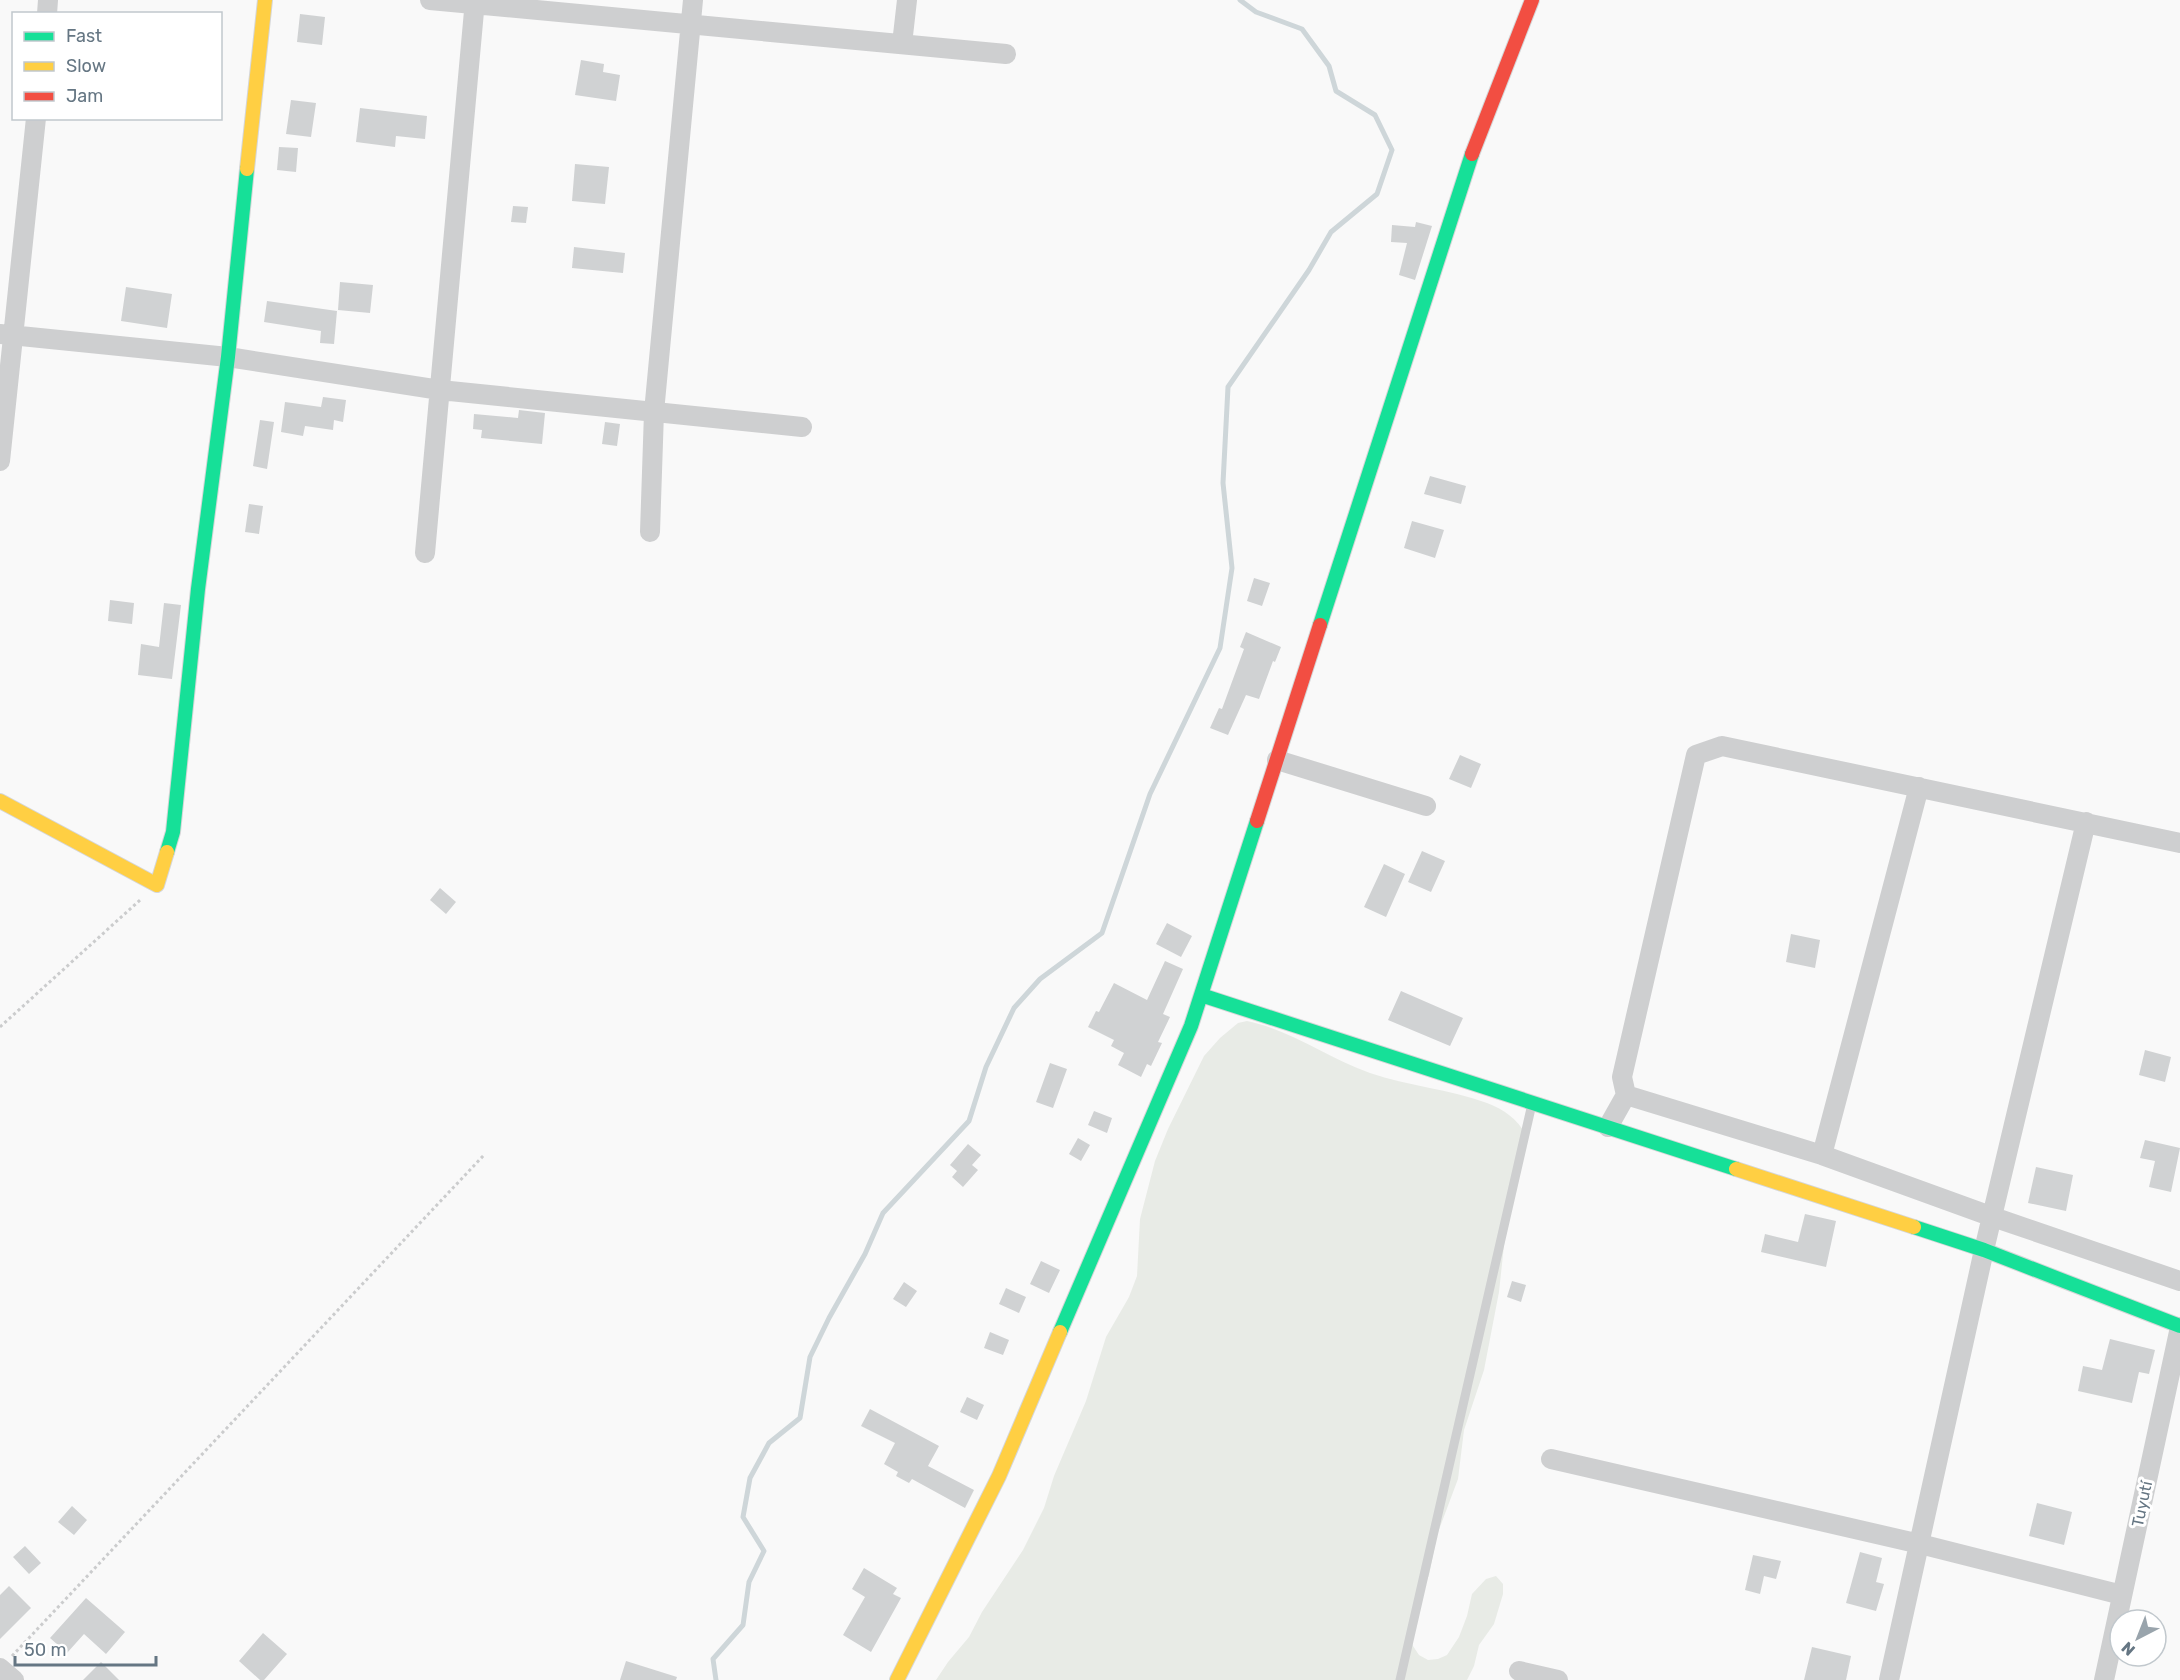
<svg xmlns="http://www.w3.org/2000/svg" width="2180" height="1680" font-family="Rubik,sans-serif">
	<rect width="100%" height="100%" fill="#f9f9f9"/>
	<!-- green -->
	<path fill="#e8ebe6" d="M1247 1021C1291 1030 1328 1058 1370 1073 1408 1086 1449 1089 1487 1103 1503 1109 1518 1119 1525 1134L1505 1236 1499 1292 1484 1370 1464 1430 1458 1479 1437 1535 1429 1575 1409 1624 1413 1646 1419 1655 1428 1660 1438 1659 1447 1655 1459 1637 1467 1616 1472 1594 1486 1579 1496 1576 1503 1584V1594L1494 1624 1479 1645 1474 1666 1467 1680H936L948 1662 969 1637 982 1612 1023 1550 1044 1508 1054 1476 1086 1401 1106 1337 1129 1297 1137 1276 1140 1219 1155 1161 1168 1129 1204 1056 1220 1038 1238 1023Z"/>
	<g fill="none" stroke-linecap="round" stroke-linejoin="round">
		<!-- stream -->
		<path stroke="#ced6d9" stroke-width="5" d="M716 1680 713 1659 743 1625 749 1582 764 1551 743 1517 750 1478 769 1443 800 1418 810 1357 829 1318 865 1254 883 1213 969 1121 986 1067 1014 1008 1040 979 1102 933 1150 794 1220 648 1232 568 1223 483 1228 387 1309 270 1331 232 1377 194 1392 150 1375 115 1336 91 1329 66 1302 29 1256 12 1240 0"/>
	</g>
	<!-- building -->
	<path fill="#d0d2d3" d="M300 14 325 17 322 45 297 42Z
		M581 60 604 64 603 72 620 75 616 101 575 95Z
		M291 100 316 103 311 137 286 134Z
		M360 108 427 116 425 139 396 136 395 147 356 142Z
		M279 147 298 148 296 172 277 170Z
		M575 164 609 167 605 204 572 201Z
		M513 206 528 207 526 223 511 222Z
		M1416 222 1432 226 1415 280 1399 275 1407 243 1391 242 1392 225 1415 227Z
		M574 247 625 253 623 273 572 268Z
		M340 282 373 285 370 313 338 310Z
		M126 287 172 294 167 328 121 321Z
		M267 301 337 311 334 344 320 343 321 331 264 322Z
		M323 397 346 400 343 422 334 420 333 430 305 426 303 436 281 432 285 402 321 407Z
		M519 410 545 413 542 444 481 438 482 430 473 429 474 414 518 418Z
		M260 420 274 422 267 469 253 466Z
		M605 422 620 424 617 446 602 444Z
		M1430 476 1466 486 1461 504 1424 494Z
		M249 504 263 506 259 534 245 532Z
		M1412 521 1444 530 1435 558 1404 548Z
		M1254 578 1270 583 1262 606 1247 601Z
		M110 600 134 603 132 624 108 621Z
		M164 603 181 605 172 679 138 675 141 644 159 647Z
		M1246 632 1281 647 1275 662 1273 661 1259 699 1246 695 1228 735 1210 728 1219 708 1222 709 1244 649 1240 647Z
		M1460 755 1481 764 1471 788 1449 779Z
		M1422 851 1445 861 1431 892 1408 882Z
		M1384 864 1405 874 1386 917 1364 907Z
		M440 888 456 902 446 914 430 900Z
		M1167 923 1192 936 1181 957 1156 944Z
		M1791 934 1820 940 1815 968 1786 962Z
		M1165 961 1183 969 1163 1014 1170 1017 1158 1042 1162 1043 1151 1066 1147 1064 1141 1077 1118 1065 1124 1053 1111 1046 1114 1040 1088 1027 1096 1011 1099 1012 1114 983 1147 1000Z
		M1401 991 1463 1018 1450 1046 1388 1020Z
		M2145 1050 2171 1057 2165 1082 2139 1075Z
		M1050 1063 1067 1069 1053 1108 1036 1102Z
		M1094 1111 1112 1118 1107 1133 1088 1125Z
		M1078 1138 1090 1145 1081 1161 1069 1154Z
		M2145 1140 2180 1148 2171 1192 2149 1187 2155 1161 2140 1158Z
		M968 1144 981 1155 972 1165 978 1170 963 1187 952 1177 957 1171 950 1165Z
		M2036 1167 2073 1175 2066 1211 2028 1203Z
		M1805 1214 1836 1221 1826 1267 1761 1252 1765 1234 1798 1242Z
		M1041 1261 1060 1270 1049 1293 1030 1284Z
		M1512 1281 1526 1285 1521 1302 1507 1297Z
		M904 1282 917 1291 906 1307 893 1299Z
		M1006 1288 1026 1297 1019 1313 999 1304Z
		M990 1332 1009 1340 1003 1355 984 1348Z
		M2110 1339 2155 1350 2149 1374 2139 1372 2132 1403 2078 1391 2083 1366 2102 1370Z
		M967 1397 984 1405 977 1420 960 1412Z
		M870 1409 939 1446 928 1466 974 1490 965 1508 912 1479 909 1483 896 1476 898 1472 884 1464 895 1443 861 1426Z
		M2037 1503 2072 1512 2064 1545 2029 1536Z
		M72 1506 87 1520 74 1535 58 1522Z
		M25 1546 41 1563 29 1574 13 1557Z
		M1860 1552 1882 1558 1876 1582 1884 1584 1876 1611 1846 1603Z
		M1753 1555 1781 1561 1776 1579 1764 1576 1760 1594 1745 1590Z
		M864 1568 897 1588 893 1594 901 1598 871 1652 843 1635 865 1597 852 1589Z
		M9 1586 31 1608 0 1639V1595Z
		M86 1598 125 1632 106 1654 84 1634 67 1653 50 1638Z
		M263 1633 287 1654 264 1680H260L239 1661Z
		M1812 1647 1851 1656 1846 1680H1804Z
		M626 1661 677 1677 676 1680H620Z
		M101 1662 119 1680H83Z"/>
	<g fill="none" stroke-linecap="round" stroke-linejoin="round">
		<!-- fast casing -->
		<g stroke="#d5d6d7" stroke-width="16">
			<path id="fast" d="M1320 625 1472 154
				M167 852 173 832 198 589 228 357 247 169
				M1201 995 1736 1169
				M1914 1227 1984 1250 2180 1326
				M1060 1332 1191 1026 1257 821"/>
		</g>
		<!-- slow casing -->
		<g stroke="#d5d6d7" stroke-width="16">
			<path id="slow" d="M247 169 265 0
				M0 801 157 885 167 852
				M1736 1169 1914 1227
				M897 1680 999 1476 1060 1332"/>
		</g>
		<!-- jam casing -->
		<g stroke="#d5d6d7" stroke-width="16">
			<path id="jam" d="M1472 154 1532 0
				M1257 821 1320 625"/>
		</g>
		<!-- path -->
		<path stroke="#cbcccd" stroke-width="3" stroke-dasharray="3 3" stroke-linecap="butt" d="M0 1027 140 900
			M12 1656 484 1155"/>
		<!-- lane -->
		<path stroke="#cecfd0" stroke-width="9" d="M1400 1680 1532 1104"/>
		<!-- street -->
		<path stroke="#cecfd0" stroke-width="20" d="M430 0 1006 54
			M47 14 48 0
			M902 44 907 0
			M0 334 228 357 440 390 802 427
			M0 461 36 118
			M650 532 654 412 693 0
			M425 553 475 0
			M1277 760 1426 806
			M1626 1095 1822 1155 1993 1217 2180 1281
			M1608 1127 1626 1095 1622 1077 1696 755 1722 746 2180 843
			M1822 1155 1919 787
			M1551 1459 1920 1544 2122 1595
			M0 1668 14 1680
			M1519 1671 1558 1680
			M1889 1680 1984 1250 2086 822
			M2104 1680 2180 1327"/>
		<!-- fast -->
		<use href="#fast" stroke="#16e098" stroke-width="14"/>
		<!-- slow -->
		<use href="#slow" stroke="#ffcf43" stroke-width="14"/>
		<!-- jam -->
		<use href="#jam" stroke="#f24e42" stroke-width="14"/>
	</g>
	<g text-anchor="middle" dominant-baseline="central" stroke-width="6" stroke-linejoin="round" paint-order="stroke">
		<!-- street labels -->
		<g font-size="16" fill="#657683" stroke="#fff">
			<text transform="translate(2142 1504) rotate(-78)">Tuyutí</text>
		</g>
	</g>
	<!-- legend -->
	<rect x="12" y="12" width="210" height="108" fill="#ffffff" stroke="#c1c8cd" stroke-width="1.5"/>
	<rect x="24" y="32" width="30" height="9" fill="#16e098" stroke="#c1c8cd" stroke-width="1.5"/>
	<text x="66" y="42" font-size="18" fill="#657683">Fast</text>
	<rect x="24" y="62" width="30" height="9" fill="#ffcf43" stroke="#c1c8cd" stroke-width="1.5"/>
	<text x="66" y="72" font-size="18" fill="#657683">Slow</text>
	<rect x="24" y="92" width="30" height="9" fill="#f24e42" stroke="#c1c8cd" stroke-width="1.5"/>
	<text x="66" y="102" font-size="18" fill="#657683">Jam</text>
	<!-- north arrow -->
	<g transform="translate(2138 1638) rotate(222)"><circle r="28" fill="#ffffff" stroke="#c1c8cd" stroke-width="1.5"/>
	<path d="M0-4.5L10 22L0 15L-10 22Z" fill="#99a4ac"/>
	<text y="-9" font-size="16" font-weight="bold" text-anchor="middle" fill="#657683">N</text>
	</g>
	<!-- scale -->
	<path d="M15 1656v9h141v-9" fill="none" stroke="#657683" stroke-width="3"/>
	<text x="24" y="1656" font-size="18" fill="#657683" stroke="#ffffff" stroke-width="4.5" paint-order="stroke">50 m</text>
</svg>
